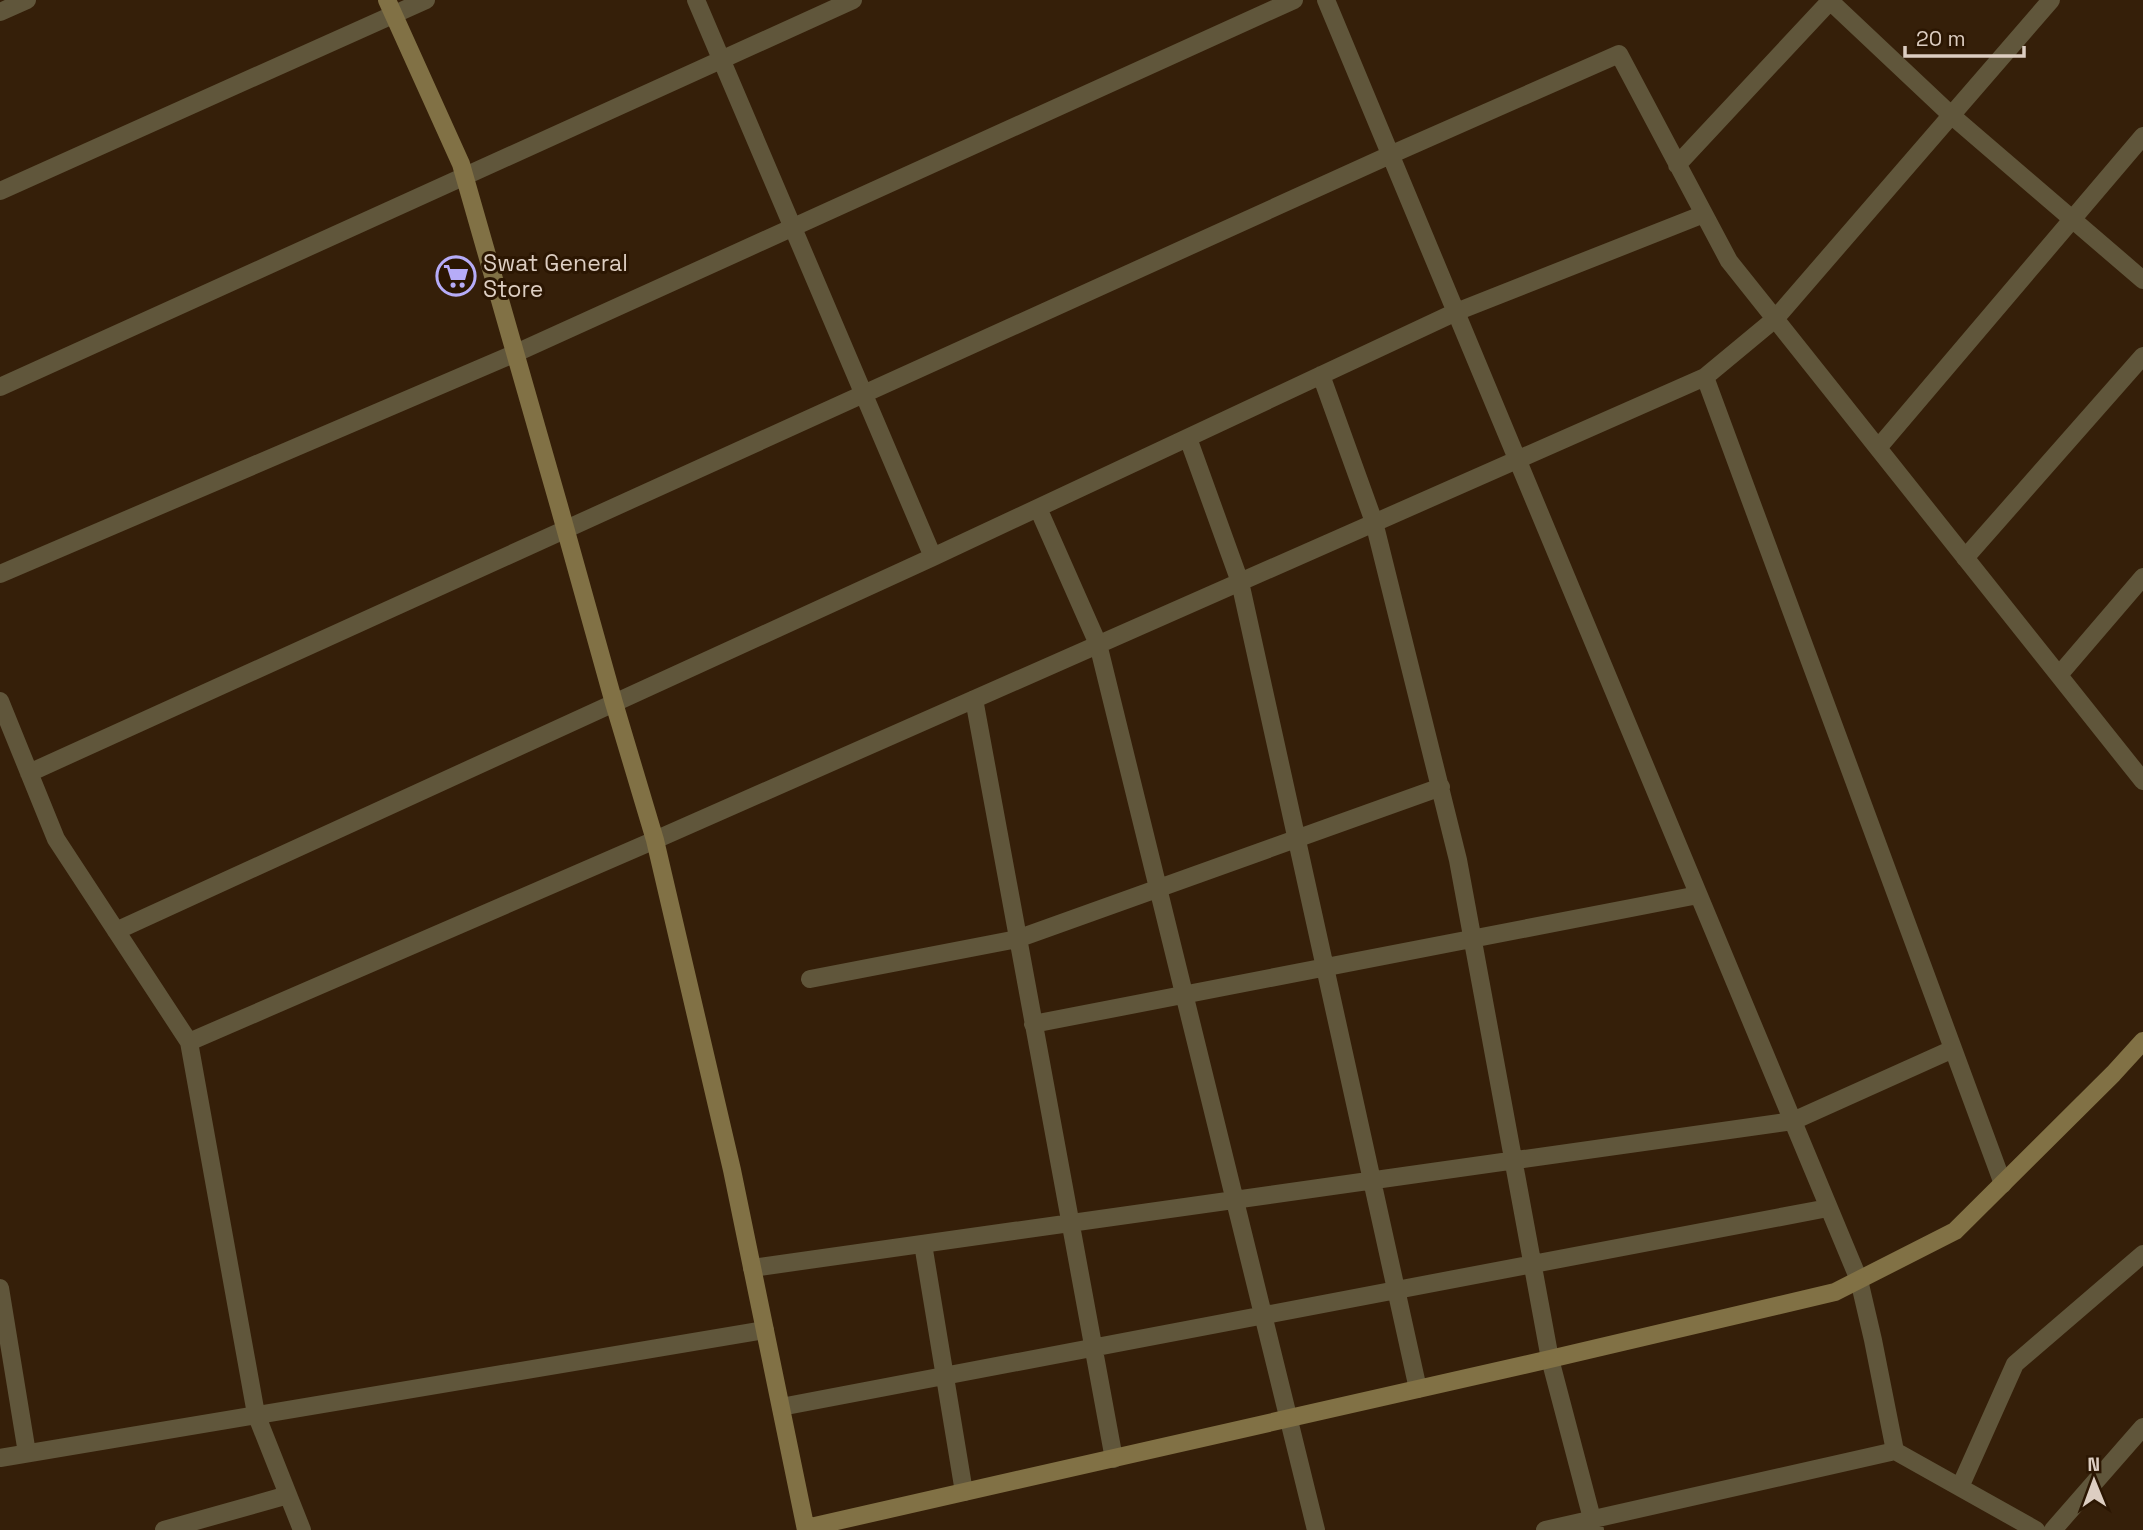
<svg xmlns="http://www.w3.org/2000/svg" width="2143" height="1530" font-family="'Space Grotesk',sans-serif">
	<rect width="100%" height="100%" fill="#351f09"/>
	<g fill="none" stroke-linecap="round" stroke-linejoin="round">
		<!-- street -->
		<path stroke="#60563b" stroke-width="18" d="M696 0 933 557
			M1326 0 1859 1280 1873 1340 1895 1451
			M1830 1 1951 115 2143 280
			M0 12 27 0
			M1677 165 1831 0
			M0 191 426 0
			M1321 375 1374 522 1458 860 1550 1359 1595 1530
			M1705 377 2003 1184
			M0 387 853 0
			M1188 438 1240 582 1418 1389
			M1878 448 2143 136
			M1038 508 1098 644 1316 1530
			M1965 558 2143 356
			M0 574 516 353 1294 0
			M2059 675 2143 577
			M974 699 1114 1459
			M0 701 56 839 189 1042 256 1414 302 1530
			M29 773 1390 155 1619 54 1729 261 2143 781
			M116 931 933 557 1456 312 1704 214
			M810 979 1017 939 1441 787
			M1033 1024 1698 895
			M189 1042 655 840 1705 377 1775 319 2051 0
			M923 1244 964 1492
			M752 1268 1793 1121 1953 1049
			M0 1288 27 1453
			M781 1407 1828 1208
			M0 1458 765 1330
			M1960 1487 2015 1364 2143 1254
			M164 1530 288 1495
			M1545 1530 1895 1451 2036 1530
			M2053 1530 2143 1427"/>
		<!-- secondary -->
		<path stroke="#817145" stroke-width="18" d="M387 0 461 164 559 506 614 703 655 840 732 1170 806 1530
			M806 1528 1550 1359 1835 1292 1955 1231 2113 1074 2143 1041"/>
	</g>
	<!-- icons -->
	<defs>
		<g id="supermarket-ring" transform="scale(2.0125)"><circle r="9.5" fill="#2b1602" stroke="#b6acf8" stroke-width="1.5"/><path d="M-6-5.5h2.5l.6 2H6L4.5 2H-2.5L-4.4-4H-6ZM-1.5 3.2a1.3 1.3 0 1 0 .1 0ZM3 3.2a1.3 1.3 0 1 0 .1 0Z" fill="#b6acf8"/></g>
	</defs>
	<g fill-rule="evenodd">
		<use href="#supermarket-ring" x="456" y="276"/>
	</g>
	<g text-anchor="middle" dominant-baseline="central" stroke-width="6" stroke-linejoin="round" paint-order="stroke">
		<!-- poi labels -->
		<g font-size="23" fill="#ddcec2" stroke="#2b1602" text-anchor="start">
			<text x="483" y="263">Swat General<tspan x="483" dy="26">Store</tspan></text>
		</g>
	</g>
	<!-- north arrow -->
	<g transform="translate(2094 1481) rotate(359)" stroke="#2b1602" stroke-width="5" paint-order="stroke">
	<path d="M0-5L12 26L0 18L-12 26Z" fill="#ddcec2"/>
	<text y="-10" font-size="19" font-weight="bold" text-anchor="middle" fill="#ddcec2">N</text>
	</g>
	<!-- scale -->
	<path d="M1905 46v10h119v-10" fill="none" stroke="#ddcec2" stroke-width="3.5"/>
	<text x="1916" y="46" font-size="21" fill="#ddcec2" stroke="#2b1602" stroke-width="5" paint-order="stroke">20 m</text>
</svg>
